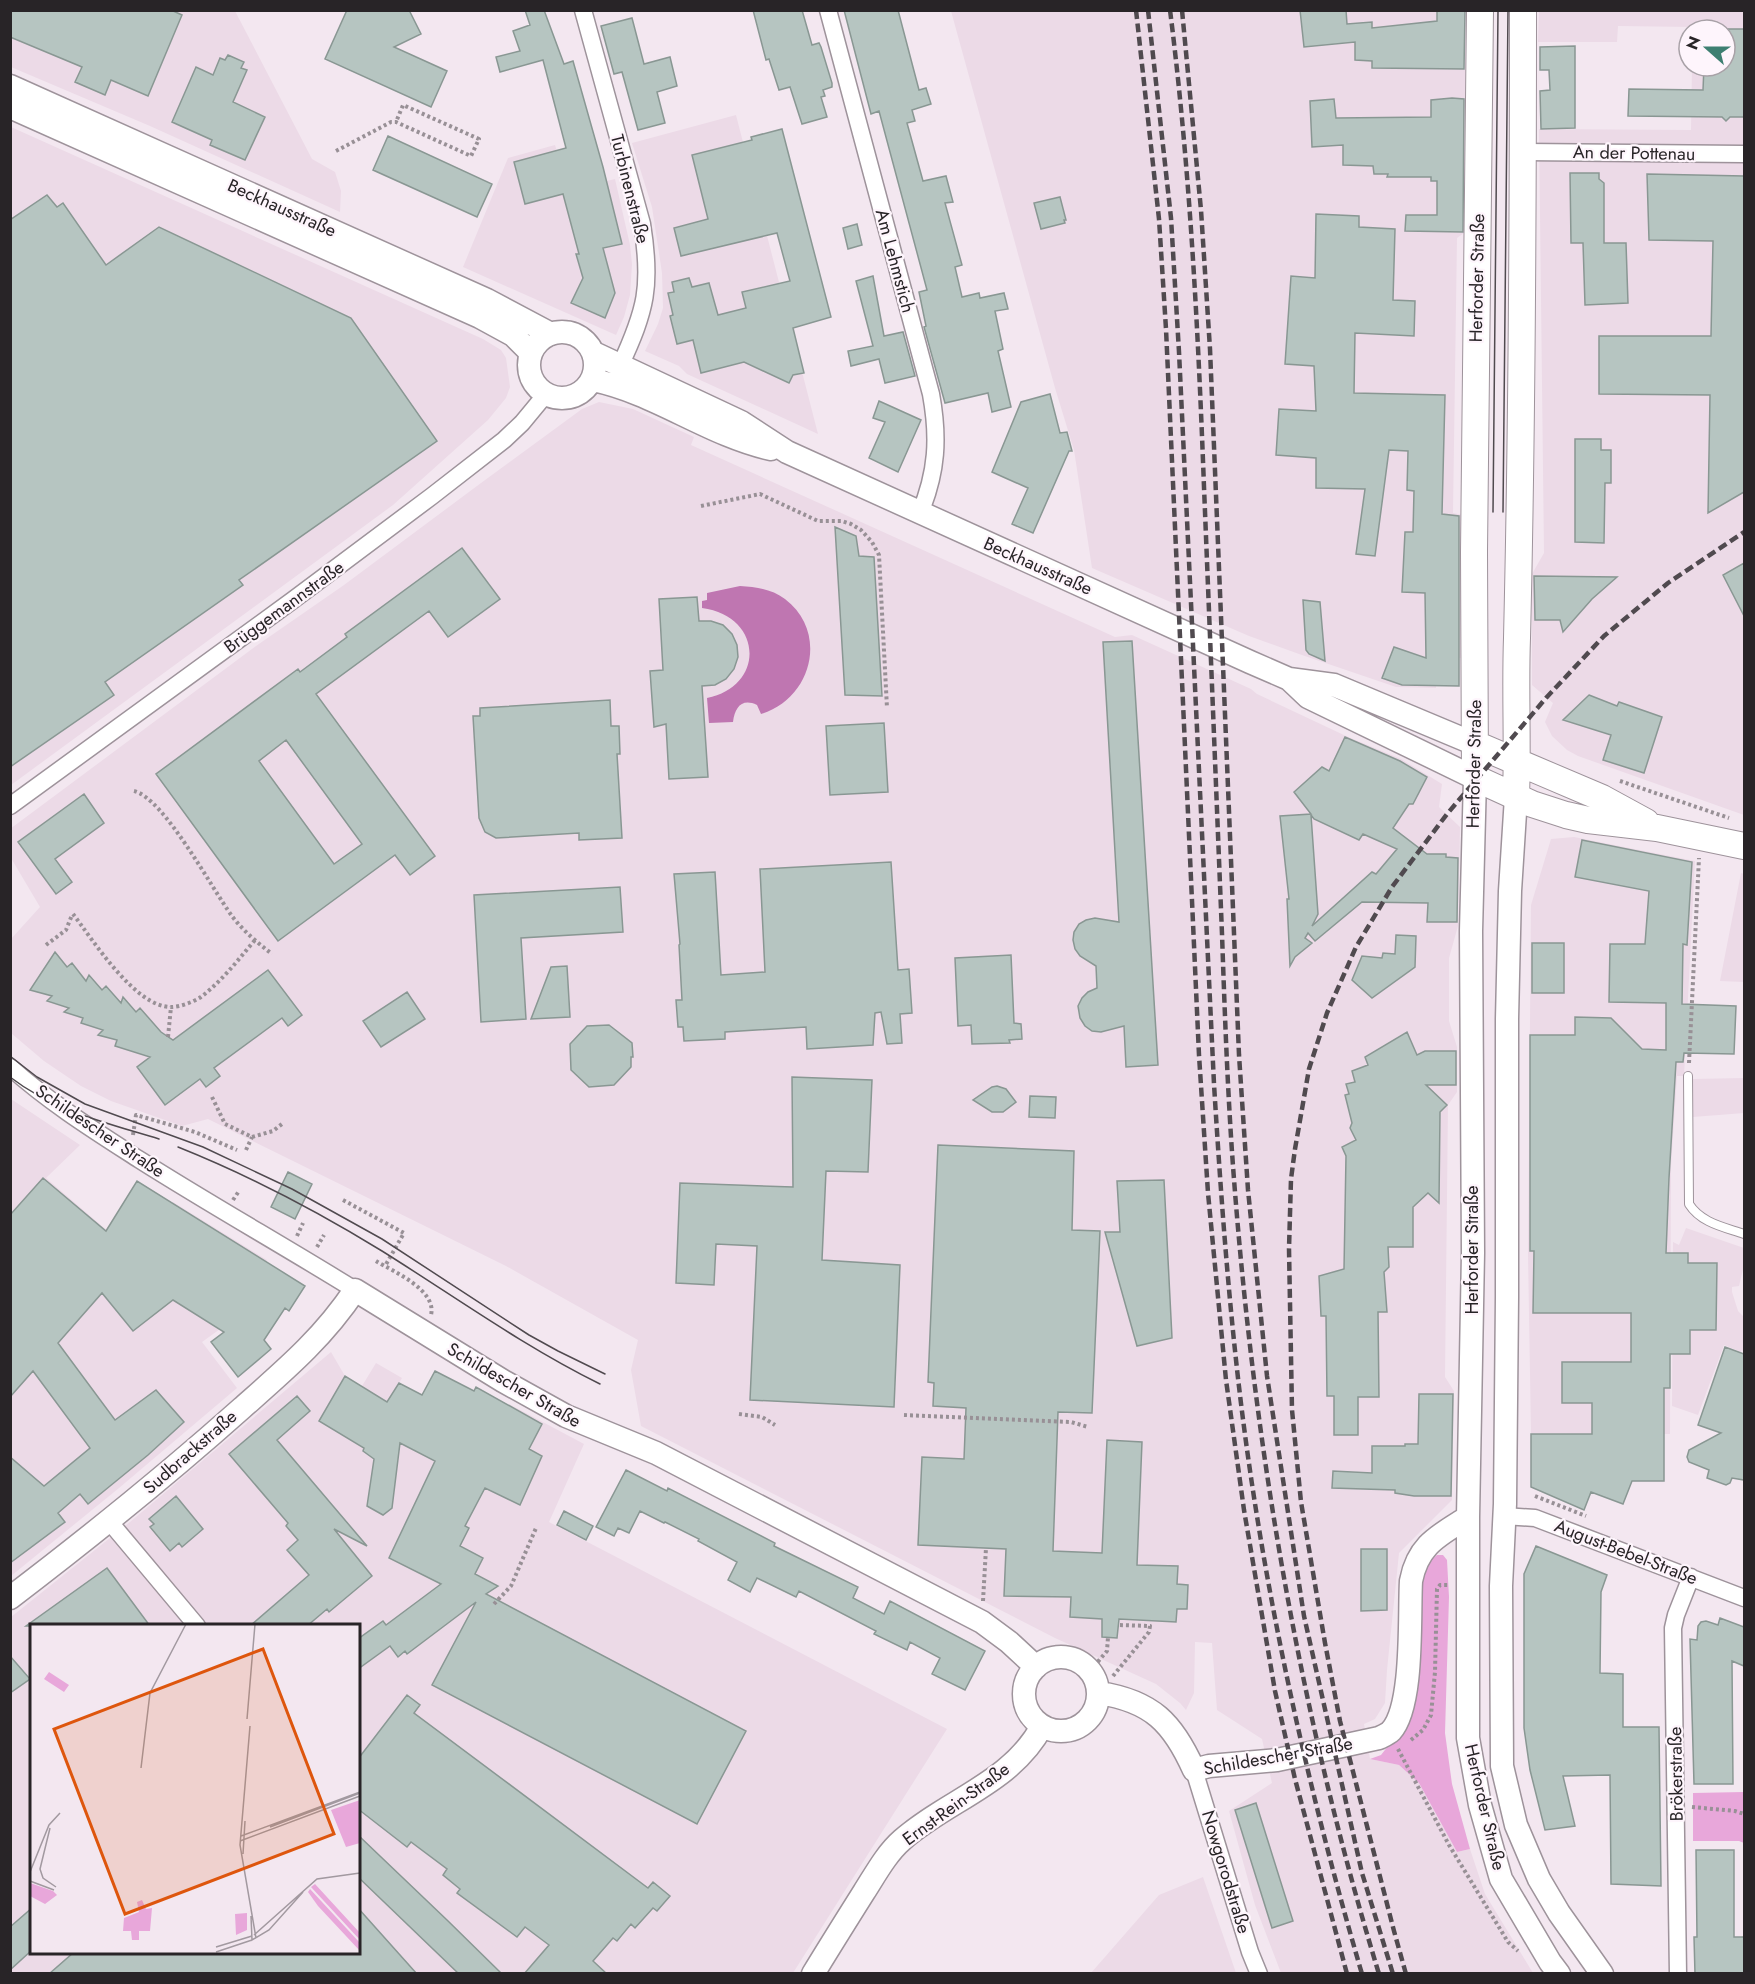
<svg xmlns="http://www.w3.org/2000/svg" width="1755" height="1984" font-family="Jost,sans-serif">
	<rect width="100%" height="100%" fill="#f3e7f0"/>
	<!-- built -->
	<path fill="#ecdae7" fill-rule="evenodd" d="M10 11H235L312 159 335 172 341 191 340 212 150 126 11 67Z
		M951 11H1466L1464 233 1457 238 1453 513 1463 515 1461 658H1436V688L1396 687 1299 654 1249 636 1092 568 1074 450 1055 388Z
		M1539 11H1744V815L1578 756 1567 750 1552 736 1545 722 1553 703 1532 685V574L1544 553 1539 129 1691 130 1692 66H1725V30H1693V27L1618 26 1617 42H1538Z
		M736 115 818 434 687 374 679 366 645 351 658 324 663 308 662 273 652 207 632 143Z
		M11 127 483 339 501 350 506 358 510 387 506 398 488 420 393 505 11 785Z
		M555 145 568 190 615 179 630 245 632 264 630 295 624 317 616 335 463 267 508 158Z
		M599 402 633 409 694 437 691 445 1115 637 1132 635 1251 689 1257 694 1346 736 1401 759 1442 784 1439 807 1460 827 1458 926 1449 958V1021L1457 1047V1092L1448 1105 1445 1377 1454 1391 1452 1500 1399 1553 1387 1670 1385 1703 1375 1719 1364 1724 1370 1759 1399 1765 1419 1783 1457 1852 1470 1849 1485 1894 1533 1973H1281L1255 1905 1229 1811 1272 1783 1262 1739 1217 1710 1212 1643 1195 1642 1194 1693 1186 1710 1180 1703 1156 1684 1055 1638 641 1426 631 1370 638 1340 506 1266 208 1119 182 1126 111 1101 81 1086 44 1061 11 1033V939L40 907 11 858 10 829 256 646 344 585 481 483 582 409Z
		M1574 837 1695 861 1684 1076H1677L1671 1166 1670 1434 1531 1433 1528 1254 1531 905 1551 839Z
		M1741 873 1744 874V982L1720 981Z
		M1744 1078V1113L1693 1117 1692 1079Z
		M11 1099 80 1145 46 1178 138 1257 173 1202 267 1260 227 1324 202 1342 237 1388 119 1488 11 1576Z
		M1686 1228 1744 1248V1265L1739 1286 1732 1287V1292L1738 1311 1744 1317V1351L1741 1350V1352L1724 1345 1698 1415 1672 1406 1673 1242 1679 1245Z
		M331 1352 345 1376 362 1386 376 1363 402 1378 399 1383 421 1395 480 1454 509 1404 584 1444 549 1522 947 1729 793 1973 11 1974V1617L130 1522ZM32 1626H358V1952H32Z
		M1203 1877 1236 1973H1091L1159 1895Z"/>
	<!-- green -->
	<path fill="#e8a7da" d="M1437 1555H1443L1447 1560 1449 1597 1445 1733 1452 1784 1470 1849 1457 1852 1419 1783 1399 1765 1370 1759 1381 1755 1392 1741 1419 1585 1429 1562Z
		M1744 1792V1843L1739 1841H1693V1793Z"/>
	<!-- water -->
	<path fill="#bf76b1" d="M740 586C756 587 772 589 785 599 829 632 812 699 761 714L757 705C742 698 735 707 733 722L709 723 707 698C766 686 763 616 702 608V601L707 600V593Z"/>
	<!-- building -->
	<path fill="#b6c5c1" stroke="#899793" stroke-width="1.5" fill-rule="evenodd" d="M10 10H171L182 15 148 96 111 80 105 95 75 82 82 67 10 37Z
		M347 10H409L421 34 394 47 447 71 431 107 325 59Z
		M525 10H544L564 64 573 61 603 167 622 244 603 248 615 293 605 318 571 303 583 278 576 254H579L563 194 525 204 514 162 566 148 543 60 500 72 496 57 520 51 513 31 530 25Z
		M753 10H802L812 45 819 43 821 47 832 83V87L823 90 825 96 821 97 827 117 802 124 790 87 779 90 769 59 766 60Z
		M844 10H898L919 90 926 88 931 104 912 110 915 121 907 123 923 181 946 176 953 202 945 203 962 265 955 267 962 297 979 293 980 298 1004 293 1008 309 995 311 1003 349 998 351 1011 407 992 412 988 393 945 403 924 327 926 326 919 292 927 290 879 111 871 114Z
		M1300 10H1346L1347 24 1372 22V28L1437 21V10H1465L1464 69 1372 68V61L1355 60V42L1304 47Z
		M632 18 644 64 670 57 677 86 657 92 665 123 638 130 622 72 614 74 601 26Z
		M1725 29H1744V117H1730L1726 121 1722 117 1628 116 1629 89 1703 90 1704 66H1725Z
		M1575 46V128L1541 129 1540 91 1550 90 1549 70H1540V47Z
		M228 55 244 62 241 68 247 70 233 102 265 117 245 160 210 145 212 140 172 122 196 67 213 75 220 58 225 60Z
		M1452 98 1464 99 1463 232 1405 231 1406 215H1437V181H1431V177H1387L1388 174H1374L1373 166 1343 165V145L1312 147 1310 101 1334 99 1336 118 1431 117V100Z
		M782 129 831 317 793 328 804 373 793 375 789 383 744 362 701 373 693 340 677 344 670 316 673 315 668 293 674 292 672 282 689 278 692 287 709 283 718 315 746 308 742 292 790 281 777 233 681 256 674 228 708 219 692 155 752 140 751 137Z
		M388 136 492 184 477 217 373 170Z
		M1570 173H1599V179L1604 183V243H1626L1628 303 1585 305 1583 243H1571Z
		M1647 174 1744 176V492L1708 513 1710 395 1599 394V336H1711L1713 241 1649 240Z
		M47 195 57 207 63 203 106 265 159 227 351 318 437 441 239 580 243 585 105 682 114 695 10 767V220Z
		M1060 197 1066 220H1064L1065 223 1041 229 1034 203Z
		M1316 214 1359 216V227L1395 229 1393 300 1415 301 1414 336 1355 333 1354 393 1445 395 1442 514 1459 516V686L1402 685 1382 678 1394 647 1426 658 1425 593 1402 592 1405 532H1413L1414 491 1407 490 1408 451 1389 450 1375 556 1356 554 1365 489 1316 488V458L1276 455 1279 409 1316 411 1314 366 1285 364 1291 276 1315 278Z
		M857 224 862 245 848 249 843 228Z
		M873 276 884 336 903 332 915 376 885 383 879 359 851 366 848 351 873 346 856 281Z
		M1050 394 1060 433 1067 432 1072 451H1069L1033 533 1012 524 1028 488 992 472 1021 402Z
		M879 401 921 420 898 472 869 458 885 422 873 418Z
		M1575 439H1601V450H1611V483H1605L1604 543 1575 542Z
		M835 527 856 536 859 556 874 557 882 696 845 695Z
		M462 548 500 599 448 637 429 611 316 694 435 856 410 875 395 855 278 941 156 774 298 669 300 672 347 637 345 634ZM286 740 362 844 334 864 259 761Z
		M1744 563V616L1723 575Z
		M1534 576 1617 577 1592 599 1563 632 1560 620H1535Z
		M697 597 699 621H711L723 625 732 634 737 645 738 657 734 669 726 679 715 685 702 686 708 777 669 779 666 724 654 727 650 671 663 670 659 599Z
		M1303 600 1320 602 1325 661 1309 654 1306 650Z
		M1132 641 1158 1065 1126 1067 1124 1026 1101 1032 1092 1031 1085 1026 1080 1018 1078 1006 1082 998 1088 992 1097 988 1096 966 1080 956 1075 949 1073 940 1074 932 1079 924 1086 920 1095 918 1119 922 1103 642Z
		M1589 695 1617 706 1619 702 1662 717 1644 773 1603 760 1611 735 1563 720Z
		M610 700 611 726H619L620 754H617L622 838 579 840V833L496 838 485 832 479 818 473 716H480V708Z
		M884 723 888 792 830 795 826 726Z
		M1345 737 1400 761 1427 777 1413 804H1409L1393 828 1427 854H1446V857L1458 858 1457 922H1427L1428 903 1362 902 1315 941 1308 933 1305 938 1312 943 1295 957 1290 966 1287 899H1289L1280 816 1311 814 1294 792 1322 767 1329 771ZM1311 815 1314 819 1359 840 1363 834 1397 849 1376 874 1372 872 1312 926 1318 914Z
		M84 794 104 823 55 859 72 882 56 894 18 842Z
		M1582 840 1692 862 1687 945 1683 944 1682 1004 1736 1006 1734 1054 1684 1053 1683 1062H1676L1669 1178 1666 1253H1688V1263H1717L1716 1330H1690V1354H1670V1388H1664V1481H1632L1623 1504 1591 1492 1584 1510 1531 1487V1434H1592V1403H1562V1362H1631V1313H1533L1534 1251H1530V1035H1575V1017L1611 1018 1642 1049 1666 1050V1003L1609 1002 1610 944H1645L1649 891 1575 877Z
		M891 862 898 970 909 969 912 1013 900 1014 902 1043 887 1044 881 1012 875 1013 873 1045 807 1049 806 1027 725 1032V1039L684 1041 683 1027H678L676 1000H682L679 945 680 944 674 874 715 872 721 975 765 972 760 869Z
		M620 887 623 932 521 938 526 1019 481 1022 474 895Z
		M1396 935 1416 936 1415 967 1372 998 1352 980 1362 956 1382 958 1383 953 1395 954Z
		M1532 943H1564V993H1532Z
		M55 952 67 967 72 963 86 981 89 975 102 990 106 986 121 1003 123 997 136 1012 140 1008 161 1032 173 1040 268 970 302 1015 288 1026 282 1018 214 1068 220 1076 206 1087 200 1079 165 1105 137 1067 150 1057 115 1046 117 1040 98 1035 103 1030 81 1023 83 1018 64 1012 69 1008 47 1001 52 996 30 990Z
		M1011 955 1014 1023 1021 1024 1022 1039 1009 1040 1010 1043 972 1044 971 1025 958 1026 955 958Z
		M567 966 570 1017 531 1019 551 967Z
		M407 992 425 1019 381 1047 363 1021Z
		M609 1025 632 1043 633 1057H631V1067L614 1085 589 1087 571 1070 570 1044 587 1026Z
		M1407 1032 1417 1055 1425 1051H1456V1085H1426L1447 1105 1440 1112 1439 1203 1428 1193 1413 1207V1247H1388L1389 1267 1384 1272 1387 1312H1378L1379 1397H1358V1435H1334V1396H1327L1326 1316H1321L1319 1276 1344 1269 1346 1156 1342 1147 1356 1140 1350 1128 1352 1123 1345 1095 1349 1094 1346 1084 1355 1082 1352 1071 1368 1065 1365 1057Z
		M792 1077 872 1080 868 1172 826 1171 822 1260 900 1265 894 1407 750 1400 757 1246 716 1244 714 1285 676 1283 680 1183 793 1187Z
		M997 1086 1006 1089 1016 1102 1003 1112H992L973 1100 992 1087Z
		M1030 1096 1056 1097 1055 1118 1029 1117Z
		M938 1145 1074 1151 1072 1230 1100 1231 1092 1413 1058 1412 1053 1551 1102 1553 1107 1440 1142 1442 1137 1565 1178 1566 1177 1584 1188 1585 1187 1609H1177L1176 1622 1119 1619 1117 1638 1102 1637V1619L1070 1617 1071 1597 1004 1596 1006 1549 918 1545 922 1457 964 1459 966 1408 933 1406 934 1383 928 1382Z
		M288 1172 312 1184 295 1219 271 1207Z
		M43 1178 106 1231 137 1181 305 1286 289 1311 285 1308 264 1340 271 1349 238 1377 211 1342 224 1332 173 1300 133 1331 102 1293 58 1343 115 1420 156 1390 184 1422 148 1455 88 1504 80 1494 58 1513 65 1522 10 1563V1457L44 1486 90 1448 33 1371 10 1397V1215Z
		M1164 1180 1172 1338 1137 1346 1105 1232H1120L1117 1181Z
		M1725 1347 1744 1354V1480L1732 1478 1730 1483 1726 1485 1707 1478 1709 1470 1689 1462 1687 1457 1689 1450 1721 1433 1698 1425Z
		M435 1371 474 1391 476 1387 542 1424 529 1449 542 1456 520 1505 485 1488 465 1526 469 1528 460 1546 483 1558 475 1574 498 1586 486 1594 746 1731 697 1824 432 1685 476 1602 407 1654 405 1651 398 1657 390 1646 358 1669V1639L383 1621 386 1625 441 1584 389 1558 435 1461 400 1443 392 1508 383 1515 367 1506 374 1459 363 1451 364 1448 319 1421 345 1376 387 1402 399 1383 422 1395Z
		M1419 1394H1453L1451 1496H1414L1395 1493V1490L1332 1488 1333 1471 1372 1473V1446H1405V1444H1418Z
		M297 1396 310 1411 277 1440 367 1546 334 1529 372 1576 329 1612 327 1609 307 1626H250L309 1575 287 1550 298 1540 286 1526 288 1523 229 1454Z
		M626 1470 667 1491 668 1488 775 1543 774 1546 858 1587 853 1598 884 1614 890 1601 985 1651 965 1690 932 1674 940 1658 910 1642 907 1650 874 1634 876 1631 799 1591 796 1597 757 1578 750 1592 728 1580 737 1562 698 1541 699 1539 665 1522 664 1523 640 1511 629 1533 618 1528 614 1536 596 1527Z
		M176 1496 203 1529 182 1547 179 1543 170 1551 150 1527 154 1524 149 1519Z
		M564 1511 593 1526 586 1540 557 1525Z
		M1536 1546 1607 1575 1601 1592 1600 1673 1623 1674V1727H1659L1661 1886 1611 1884 1610 1775 1563 1776 1575 1826 1545 1830 1530 1770 1524 1728V1574Z
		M1361 1549H1387V1610L1361 1611Z
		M107 1568 150 1626H26Z
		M1720 1618 1744 1627V1666L1732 1661 1733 1784H1694L1690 1639 1697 1640 1698 1626 1701 1622 1706 1621 1718 1625Z
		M10 1656 30 1679 10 1693Z
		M407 1695 420 1705 414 1713 648 1888 653 1882 670 1896 657 1911 653 1908 635 1928 631 1924 617 1941 613 1938 593 1961 607 1974H524L549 1945 525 1927 517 1937 457 1893 460 1889 443 1875 447 1869 411 1842 407 1847 358 1809V1759Z
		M1256 1803 1293 1921 1272 1928 1235 1810Z
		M358 1835 447 1920 502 1974H459L358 1877Z
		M1696 1850H1734V1937H1744V1974H1695L1694 1937H1697Z
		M32 1908V1950L10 1970V1927Z
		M358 1908 417 1974H49L73 1953H358Z"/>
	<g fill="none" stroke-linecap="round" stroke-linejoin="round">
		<!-- lane casing -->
		<g stroke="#9e939b" stroke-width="10">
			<path id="lane" d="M1688 1076 1689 1204C1701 1223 1724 1227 1744 1234"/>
		</g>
		<!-- street casing -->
		<g stroke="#9e939b" stroke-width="19">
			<path id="street" d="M583 10 642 224C652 286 646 310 620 366
				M828 10 931 394C939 438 937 472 920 513
				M1523 152 1744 154
				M10 806 293 600 432 496 504 440 522 423 546 394
				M10 1067C50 1103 95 1131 140 1160 211 1205 284 1246 355 1290
				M1504 1516 1535 1518 1744 1598
				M109 1521 197 1626
				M1194 1770 1250 1952 1259 1974
				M1678 1974 1673 1628 1676 1615 1691 1577"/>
		</g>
		<!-- secondary casing -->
		<g stroke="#9e939b" stroke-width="25">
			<path id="secondary" d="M10 86 487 300 551 334
				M10 107 480 317 513 335 531 353
				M529 365a33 33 0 1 1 66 0a33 33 0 1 1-66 0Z
				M594 353 741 422 787 452 1250 662 1289 679 1334 685 1475 744
				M593 380C656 393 708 435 771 449
				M1289 679 1308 697 1475 778 1471 931 1473 1253 1468 1517V1738L1480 1805 1501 1879 1550 1962 1559 1974
				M1516 797 1510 891 1507 1019V1297L1505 1504 1501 1586 1502 1766 1516 1825 1539 1879 1559 1913 1602 1974
				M10 1598C90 1537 168 1474 242 1408 285 1370 323 1338 355 1290L503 1381 566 1416 656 1453 982 1622 1009 1642 1036 1667
				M1024 1694a37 37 0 1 1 74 0a37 37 0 1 1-74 0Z
				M1099 1693C1152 1701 1173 1723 1194 1770L1209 1766 1277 1760 1379 1738C1383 1736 1388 1734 1391 1731 1414 1706 1409 1615 1411 1581 1418 1544 1440 1535 1468 1517
				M813 1974C830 1946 847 1919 864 1892 875 1875 886 1854 902 1840 947 1800 1012 1783 1042 1726"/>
		</g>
		<!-- primary casing -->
		<g stroke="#9e939b" stroke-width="28">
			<path id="primary" d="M1480 10 1474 552 1475 778 1532 804 1566 815 1588 820 1657 828 1744 846
				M1475 744 1602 798 1646 822
				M1516 797C1518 744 1515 691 1517 638 1522 429 1523 220 1523 10"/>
		</g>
		<!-- path -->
		<path stroke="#989096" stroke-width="4" stroke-dasharray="3 3" stroke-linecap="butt" d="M336 151 391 122H396L471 156 479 139 403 105 396 122
			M701 506 760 494 818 521H842L851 524 861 530 872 542 879 555 887 708
			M1620 781 1729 818
			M134 791C164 798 212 889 232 916 243 931 258 943 272 954
			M73 914C93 940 135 1007 171 1007 180 1007 193 1002 201 997 222 981 238 960 255 940
			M46 945 66 930 72 915
			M168 1037 171 1007
			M1689 1063 1699 858
			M212 1097 225 1124 252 1137 273 1131 282 1124
			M133 1135 136 1115 195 1132 237 1150
			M246 1150 252 1137
			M233 1200 239 1191
			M343 1200 404 1233 385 1266
			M297 1236 303 1223
			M317 1247 324 1235
			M376 1261C394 1272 437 1290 431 1315
			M739 1414 762 1417 775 1425
			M904 1415 1071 1422 1088 1427
			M1535 1496 1586 1516
			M983 1601 986 1548
			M494 1604 511 1586 536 1528
			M1090 1671 1107 1651 1108 1637
			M1113 1676 1149 1632 1150 1626 1118 1625
			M1411 1740 1423 1730 1431 1715 1435 1672 1437 1589 1440 1585H1448
			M1398 1749 1449 1845 1508 1942 1518 1951
			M1692 1807 1735 1811 1744 1814"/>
		<!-- lane -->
		<use href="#lane" stroke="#fff" stroke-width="8"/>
		<!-- street -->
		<use href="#street" stroke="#fff" stroke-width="16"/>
		<!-- secondary -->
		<use href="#secondary" stroke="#fff" stroke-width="22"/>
		<!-- primary -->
		<use href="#primary" stroke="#fff" stroke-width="26"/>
		<!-- tram -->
		<path stroke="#504a4f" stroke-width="1.5" d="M1493 512 1498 10
			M1503 512 1508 10
			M10 1056 37 1077 85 1104 203 1147 292 1189 382 1239 529 1335 558 1351 605 1374
			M10 1077C54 1111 107 1123 159 1139
			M178 1147C248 1175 317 1211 382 1251 454 1296 523 1346 600 1384"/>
		<!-- rail -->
		<path stroke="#504a4f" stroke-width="4.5" stroke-dasharray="9 4.5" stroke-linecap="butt" d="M1136 10 1159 219 1166 329 1199 1055 1208 1193 1226 1380 1244 1510 1275 1691 1295 1779 1347 1974
			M1148 10 1171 218 1179 352 1214 1084C1220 1182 1227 1281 1238 1378 1261 1580 1305 1779 1362 1974
			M1170 10C1190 168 1198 328 1204 487 1210 636 1216 785 1222 934 1225 1020 1228 1106 1235 1192 1256 1457 1301 1719 1379 1974
			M1182 10 1201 210 1210 349 1239 1055 1248 1190 1267 1376 1304 1616 1362 1873 1393 1974
			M1406 1974 1394 1931 1340 1721 1325 1643 1301 1502 1292 1410 1289 1249 1291 1179 1295 1149 1309 1069 1327 1013 1356 947 1392 887 1447 814 1546 698 1604 636 1668 583 1744 532"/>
	</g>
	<g text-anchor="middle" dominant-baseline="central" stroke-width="4.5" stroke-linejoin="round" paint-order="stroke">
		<!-- street labels -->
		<g font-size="18" fill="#282427" stroke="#fef5fc">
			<text transform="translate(1634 153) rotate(1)">An der Pottenau</text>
			<text transform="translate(630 189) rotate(76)">Turbinenstraße</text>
			<text transform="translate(282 208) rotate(24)">Beckhausstraße</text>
			<text transform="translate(895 261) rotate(75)">Am Lehmstich</text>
			<text transform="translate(1477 278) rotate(-89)">Herforder Straße</text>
			<text transform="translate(1038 566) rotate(24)">Beckhausstraße</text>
			<text transform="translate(284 607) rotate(-36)">Brüggemannstraße</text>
			<text transform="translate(1474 764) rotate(-89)">Herforder Straße</text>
			<text transform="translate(100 1131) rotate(34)">Schildescher Straße</text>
			<text transform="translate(1472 1250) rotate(-90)">Herforder Straße</text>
			<text transform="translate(514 1385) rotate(30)">Schildescher Straße</text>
			<text transform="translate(190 1452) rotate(-41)">Sudbrackstraße</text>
			<text transform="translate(1626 1552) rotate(21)">August-Bebel-Straße</text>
			<text transform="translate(1278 1756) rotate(-10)">Schildescher Straße</text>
			<text transform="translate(1676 1774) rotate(-91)">Brökerstraße</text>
			<text transform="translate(956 1804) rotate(-36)">Ernst-Rein-Straße</text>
			<text transform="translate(1485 1807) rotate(77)">Herforder Straße</text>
			<text transform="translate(1226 1872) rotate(73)">Nowgorodstraße</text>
		</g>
	</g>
	<!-- overview -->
	<g transform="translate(30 1624)">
		<rect width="330" height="330" fill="#f3e7f0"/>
		<path d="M19 48 39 61 34 68 14 55ZM330 176V219L316 223 301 186ZM0 259 23 267 27 271 15 280 0 272ZM285 260 330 309V316L281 263ZM280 265 330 319V327L288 282 278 268ZM112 276 116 285 122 284 120 307H109V316H102L101 307H93L94 294 109 288 107 278ZM217 289V306L206 311 205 290Z" fill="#e8a7da"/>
		<path fill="none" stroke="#a299a0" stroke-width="1.5" d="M217 95 225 0M220 102 210 221 226 314M111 144 120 69 156 0M240 203 330 169M20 204 10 245 13 254 26 263M211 212 330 168M210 217 330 172M213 230 215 197M0 248 19 201 30 189M0 257 24 266M221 292 222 316 239 306 273 268M224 311 287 255 330 249M186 323 222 312M186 328 222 316"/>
		<path fill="#de560d" fill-opacity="0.15" stroke="#de560d" stroke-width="3" d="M233 25 304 210 95 290 24 105Z"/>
		<rect width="330" height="330" fill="none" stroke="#282427" stroke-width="3"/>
	</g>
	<!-- border -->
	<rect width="1755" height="1984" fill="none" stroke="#282427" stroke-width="24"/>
	<!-- north arrow -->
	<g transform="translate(1707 48) rotate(291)"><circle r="28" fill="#fef5fc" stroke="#a8a1a7" stroke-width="1.5"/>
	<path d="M0-4.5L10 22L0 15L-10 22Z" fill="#3d7f71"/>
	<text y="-9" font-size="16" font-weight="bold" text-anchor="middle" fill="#282427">N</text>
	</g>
</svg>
